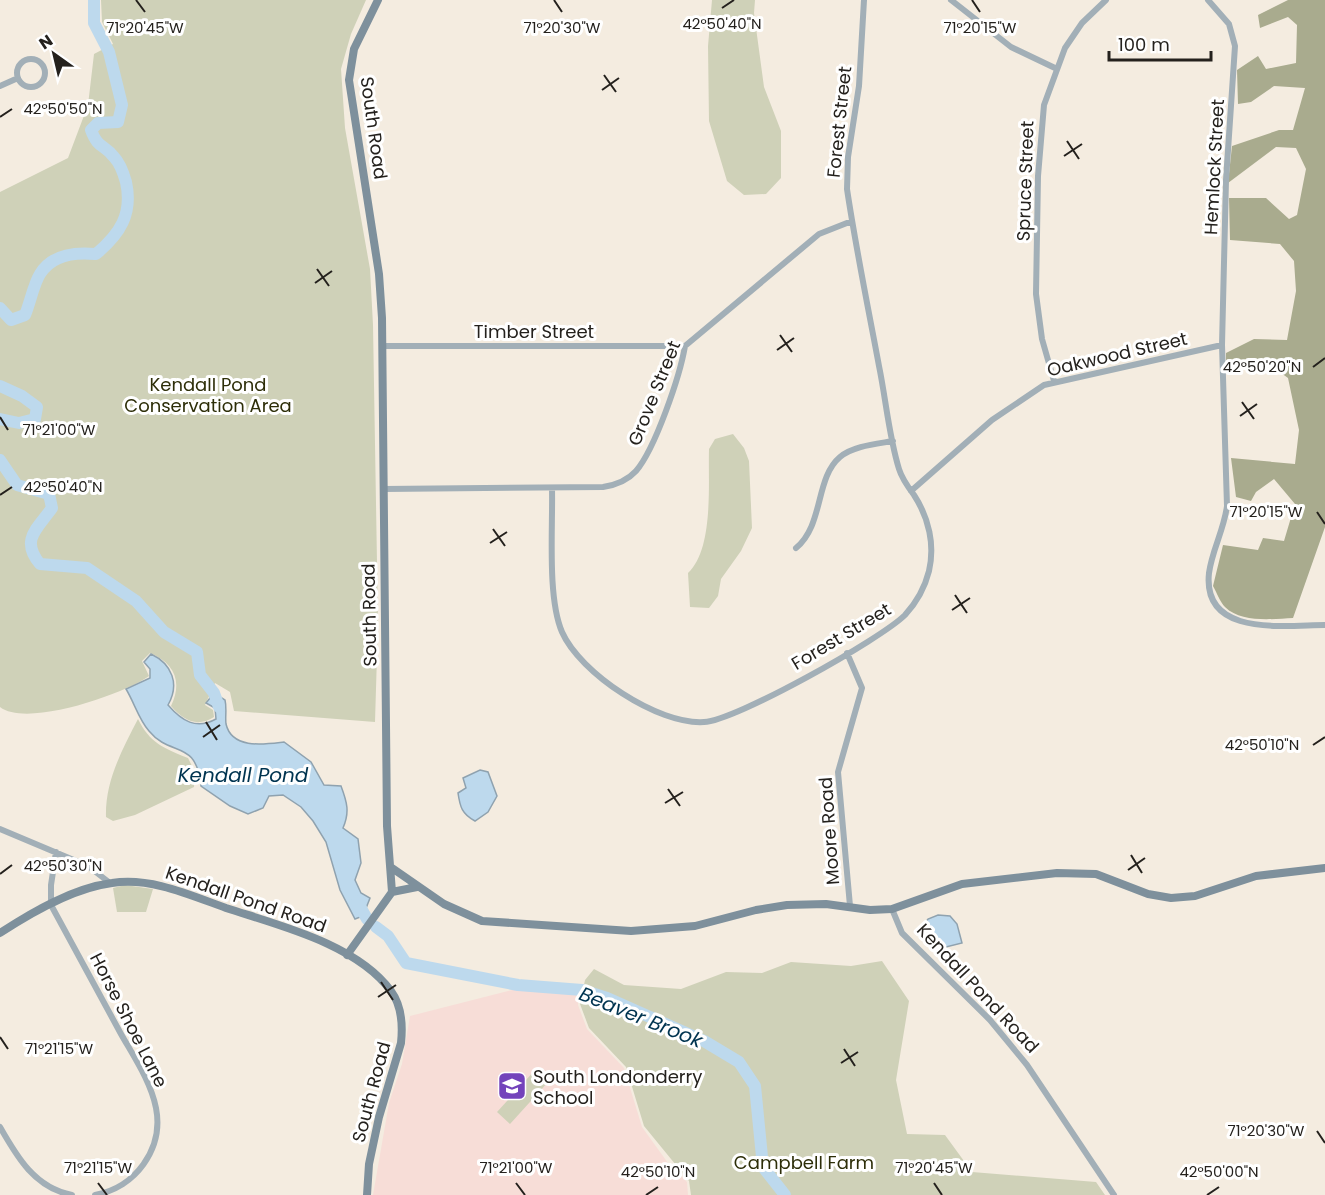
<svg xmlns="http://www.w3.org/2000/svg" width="1325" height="1195" font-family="Poppins,sans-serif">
	<rect width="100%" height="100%" fill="#f4ece0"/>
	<!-- education -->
	<path fill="#f7ddd7" d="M516 989 578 995V1005L587 1029 624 1068 642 1127 668 1163 687 1182 688 1195H373L389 1103 402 1064 410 1016Z"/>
	<!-- green -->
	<path fill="#cfd1b8" d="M101 0H366L351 34 341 69 345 128 370 269 373 325 378 622 375 722 234 711 230 692 215 683 205 705 213 710 214 717C197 728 183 720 171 706 183 681 174 663 150 653L142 661 149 676C124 694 27 728 0 707V192L68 158 88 105 94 54 113 44 102 22Z
		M712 0H755L754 13 764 87 781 131V178L766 194 744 195 727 181 709 121 708 46Z
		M733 434 744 448 749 461 752 528 741 551 721 579 718 596 709 608 690 607 688 573C714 549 708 483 709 449L715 439Z
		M138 719C150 743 163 748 188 758L195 772 194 787 135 815 113 821 106 817C105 781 122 750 138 719Z
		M125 885 153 889 146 912H117L113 888Z
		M882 961 909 1001 896 1080 907 1134 945 1135 972 1172 1096 1182 1105 1195H691L689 1181 644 1126 626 1067 589 1028 580 1004 585 980 594 969 624 985 681 989 726 972 762 973 791 962 851 966Z
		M536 1069 549 1081 510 1124 497 1112Z"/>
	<!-- forest -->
	<path fill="#a9ab8e" d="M1288 0H1325V527L1293 618C1272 619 1241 623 1225 607 1220 602 1217 593 1213 586L1223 545 1258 550 1263 538 1284 541 1295 504 1274 479 1256 492 1251 501 1236 497 1231 458 1295 464 1299 430 1288 378 1263 360 1226 363V353L1254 339 1287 340 1296 291 1294 261 1280 244 1230 240 1229 198H1266L1289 219 1297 215 1306 169 1296 148 1276 147 1228 183 1232 146 1279 130H1293L1305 88 1274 86 1251 102 1238 104 1237 70 1258 56 1266 69 1296 63 1297 25 1288 17 1260 28 1258 15Z"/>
	<!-- water -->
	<path fill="#bdd9ed" stroke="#8fa2af" stroke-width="1.5" d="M151 654C172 664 180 684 168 705 182 721 196 730 216 719L215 708 206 703 214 693 225 700C227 708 225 717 226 724 232 750 266 744 284 742L311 762 324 785 341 786C347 802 350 812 343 828L358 839 361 863 355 880 361 893 370 898 363 916 355 919 340 890 326 842 313 821 301 807 283 795 269 796 263 808 248 814 230 806 201 786C196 738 171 758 149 731 139 720 134 702 126 689L150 678V669L144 662Z
		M480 770 488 772 497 796 488 812 475 821C462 814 460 807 458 793L466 788 463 778Z
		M938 915 950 916 957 924 962 943 946 947 933 940 923 926 928 919Z"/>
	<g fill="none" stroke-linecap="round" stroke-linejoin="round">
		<!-- river -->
		<path stroke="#bdd9ed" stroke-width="12" d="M0 308 11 320 25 315C30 303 34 283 40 274 52 254 76 252 96 254 120 234 133 214 126 182 124 175 120 163 114 157 104 144 98 149 91 130L98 123 118 122 122 105 109 52 94 23V0
			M0 386 22 396 37 407 35 419 19 423 0 419
			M0 460 17 485 49 494 52 508C37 529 20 540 40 564L87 568 136 601 164 632 197 652 200 675 214 693 219 707
			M357 901 367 919
			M376 927 388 936 406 963 518 985 582 990 607 998 704 1041 739 1062 755 1086 763 1167 785 1195"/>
		<!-- street -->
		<path stroke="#a2afb7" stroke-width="6" d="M951 0 1011 47 1055 68
			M1208 0 1229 24 1235 46 1226 180 1222 345 1227 506C1224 530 1212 550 1209 573 1202 638 1286 625 1325 625
			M17 73a14 14 0 1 1 28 0a14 14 0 1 1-28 0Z
			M0 86 18 78
			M383 346H685
			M1054 381 1042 339 1036 294 1038 176 1044 105 1065 48 1082 23 1106 0
			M552 488C553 527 547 597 562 632 580 673 658 725 704 722 735 721 881 639 905 615 916 603 925 587 929 571 935 545 929 518 914 495 908 487 902 479 899 469 889 437 886 400 879 366 868 307 856 249 847 189L848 157 859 86 864 0
			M384 489 603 487C616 485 627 481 636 471 655 449 680 376 685 346L819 234 852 221
			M911 491 992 420 1044 385 1222 345
			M796 548C824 525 815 478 840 457 853 446 876 444 893 441
			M847 653 862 688 838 772 850 906
			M0 829 88 866 110 883
			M56 852 51 885V905C74 948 98 991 121 1034 134 1057 151 1082 156 1108 164 1149 135 1188 95 1195
			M892 909 902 933 990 1020 1027 1065 1114 1195
			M0 1127C17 1157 35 1188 72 1195"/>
		<!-- secondary -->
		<path stroke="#7e909c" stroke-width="8" d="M392 868 444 904 482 921 631 931 695 926 756 910 787 905 826 904 870 910 892 909 962 884 1057 873 1096 874 1148 894 1171 898 1195 896 1256 876 1325 868
			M392 892 417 887
			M0 933C32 912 73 888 112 883 151 877 190 895 226 908 278 925 357 944 391 991 402 1006 403 1024 401 1043L379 1117 369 1164 367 1195
			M347 955 392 892 387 826 382 318 379 274 349 80 354 49 378 0"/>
	</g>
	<!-- ticks -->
	<path fill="none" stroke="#24211d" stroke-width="2" d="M136 0 145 12M554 0 562 12M972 0 980 12M722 8 734 0M604 75 616 92M602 90 619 78M0 117 12 109M1067 141 1079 159M1064 156 1082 144M317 269 329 286M315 283 332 271M780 335 792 352M777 350 794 338M1313 367 1325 358M1242 402 1254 419M1240 416 1257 404M0 417 8 430M0 495 12 487M1317 512 1325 524M493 529 505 546M490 543 507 532M955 595 967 613M952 610 970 598M206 722 217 740M203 737 220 725M1313 745 1325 737M668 789 680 806M665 803 683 792M1131 855 1142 873M1128 870 1145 858M0 874 12 865M381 982 393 1000M378 997 396 985M0 1037 8 1049M844 1049 855 1066M841 1063 858 1052M1317 1131 1325 1143M98 1183 107 1195M516 1183 525 1195M934 1183 942 1195M646 1195 658 1187M1207 1195 1219 1187"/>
	<!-- icons -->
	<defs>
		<g id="school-square" transform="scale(1.5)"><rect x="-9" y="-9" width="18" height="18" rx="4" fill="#7343bb" stroke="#fff"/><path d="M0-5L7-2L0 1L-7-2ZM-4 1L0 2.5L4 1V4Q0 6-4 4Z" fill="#fff"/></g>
	</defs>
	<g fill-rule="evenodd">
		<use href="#school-square" x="512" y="1086"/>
	</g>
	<g text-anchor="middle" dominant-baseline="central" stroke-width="6" stroke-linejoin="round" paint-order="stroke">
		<!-- street labels -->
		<g font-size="18" fill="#24211d" stroke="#fff">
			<text transform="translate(839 122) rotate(-84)">Forest Street</text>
			<text transform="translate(374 128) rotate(82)">South Road</text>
			<text transform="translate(1214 167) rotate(-87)">Hemlock Street</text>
			<text transform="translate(1025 181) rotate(-88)">Spruce Street</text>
			<text x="534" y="331">Timber Street</text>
			<text transform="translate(1117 354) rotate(-13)">Oakwood Street</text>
			<text transform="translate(654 393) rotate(-68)">Grove Street</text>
			<text transform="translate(369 615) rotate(-91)">South Road</text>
			<text transform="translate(841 636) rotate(-31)">Forest Street</text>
			<text transform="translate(829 831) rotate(-94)">Moore Road</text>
			<text transform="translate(246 899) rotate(19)">Kendall Pond Road</text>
			<text transform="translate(978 988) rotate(47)">Kendall Pond Road</text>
			<text transform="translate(129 1020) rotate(63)">Horse Shoe Lane</text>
			<text transform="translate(371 1092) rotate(-75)">South Road</text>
		</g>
		<!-- park labels -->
		<g font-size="18" fill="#2d2e08" stroke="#fff">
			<text x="208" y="384">Kendall Pond<tspan x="208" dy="21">Conservation Area</tspan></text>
			<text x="804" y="1162">Campbell Farm</text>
		</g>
		<!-- poi labels -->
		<g font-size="18" fill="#24211d" stroke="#fff" text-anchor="start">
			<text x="533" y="1076">South Londonderry<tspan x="533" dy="21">School</tspan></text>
		</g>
		<!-- water labels -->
		<g font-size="20" font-style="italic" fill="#003450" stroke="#fff">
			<text x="243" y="775">Kendall Pond</text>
			<text transform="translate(641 1017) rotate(22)">Beaver Brook</text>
		</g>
	</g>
	<g font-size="15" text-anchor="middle" fill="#24211d" stroke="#fff" stroke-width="6" stroke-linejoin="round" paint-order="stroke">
		<text x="722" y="29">42°50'40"N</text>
		<text x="145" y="33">71°20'45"W</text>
		<text x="562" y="33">71°20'30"W</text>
		<text x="980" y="33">71°20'15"W</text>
		<text x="63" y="114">42°50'50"N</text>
		<text x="1262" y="372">42°50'20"N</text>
		<text x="59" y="435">71°21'00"W</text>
		<text x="63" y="492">42°50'40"N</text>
		<text x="1266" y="517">71°20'15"W</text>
		<text x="1262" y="750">42°50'10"N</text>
		<text x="63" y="871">42°50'30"N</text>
		<text x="59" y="1054">71°21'15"W</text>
		<text x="1266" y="1136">71°20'30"W</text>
		<text x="98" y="1173">71°21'15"W</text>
		<text x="516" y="1173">71°21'00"W</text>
		<text x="934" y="1173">71°20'45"W</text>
		<text x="658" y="1177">42°50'10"N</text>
		<text x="1219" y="1177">42°50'00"N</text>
	</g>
	<!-- north arrow -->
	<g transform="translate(54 54) rotate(326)" stroke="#ffffff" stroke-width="4.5" paint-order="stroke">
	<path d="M0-4.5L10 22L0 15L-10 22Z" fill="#24211d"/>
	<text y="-9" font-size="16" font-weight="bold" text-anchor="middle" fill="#24211d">N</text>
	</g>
	<!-- scale -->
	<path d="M1109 51v9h102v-9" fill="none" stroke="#24211d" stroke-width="3"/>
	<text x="1118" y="51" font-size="18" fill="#24211d" stroke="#ffffff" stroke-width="4.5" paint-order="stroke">100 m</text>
</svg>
